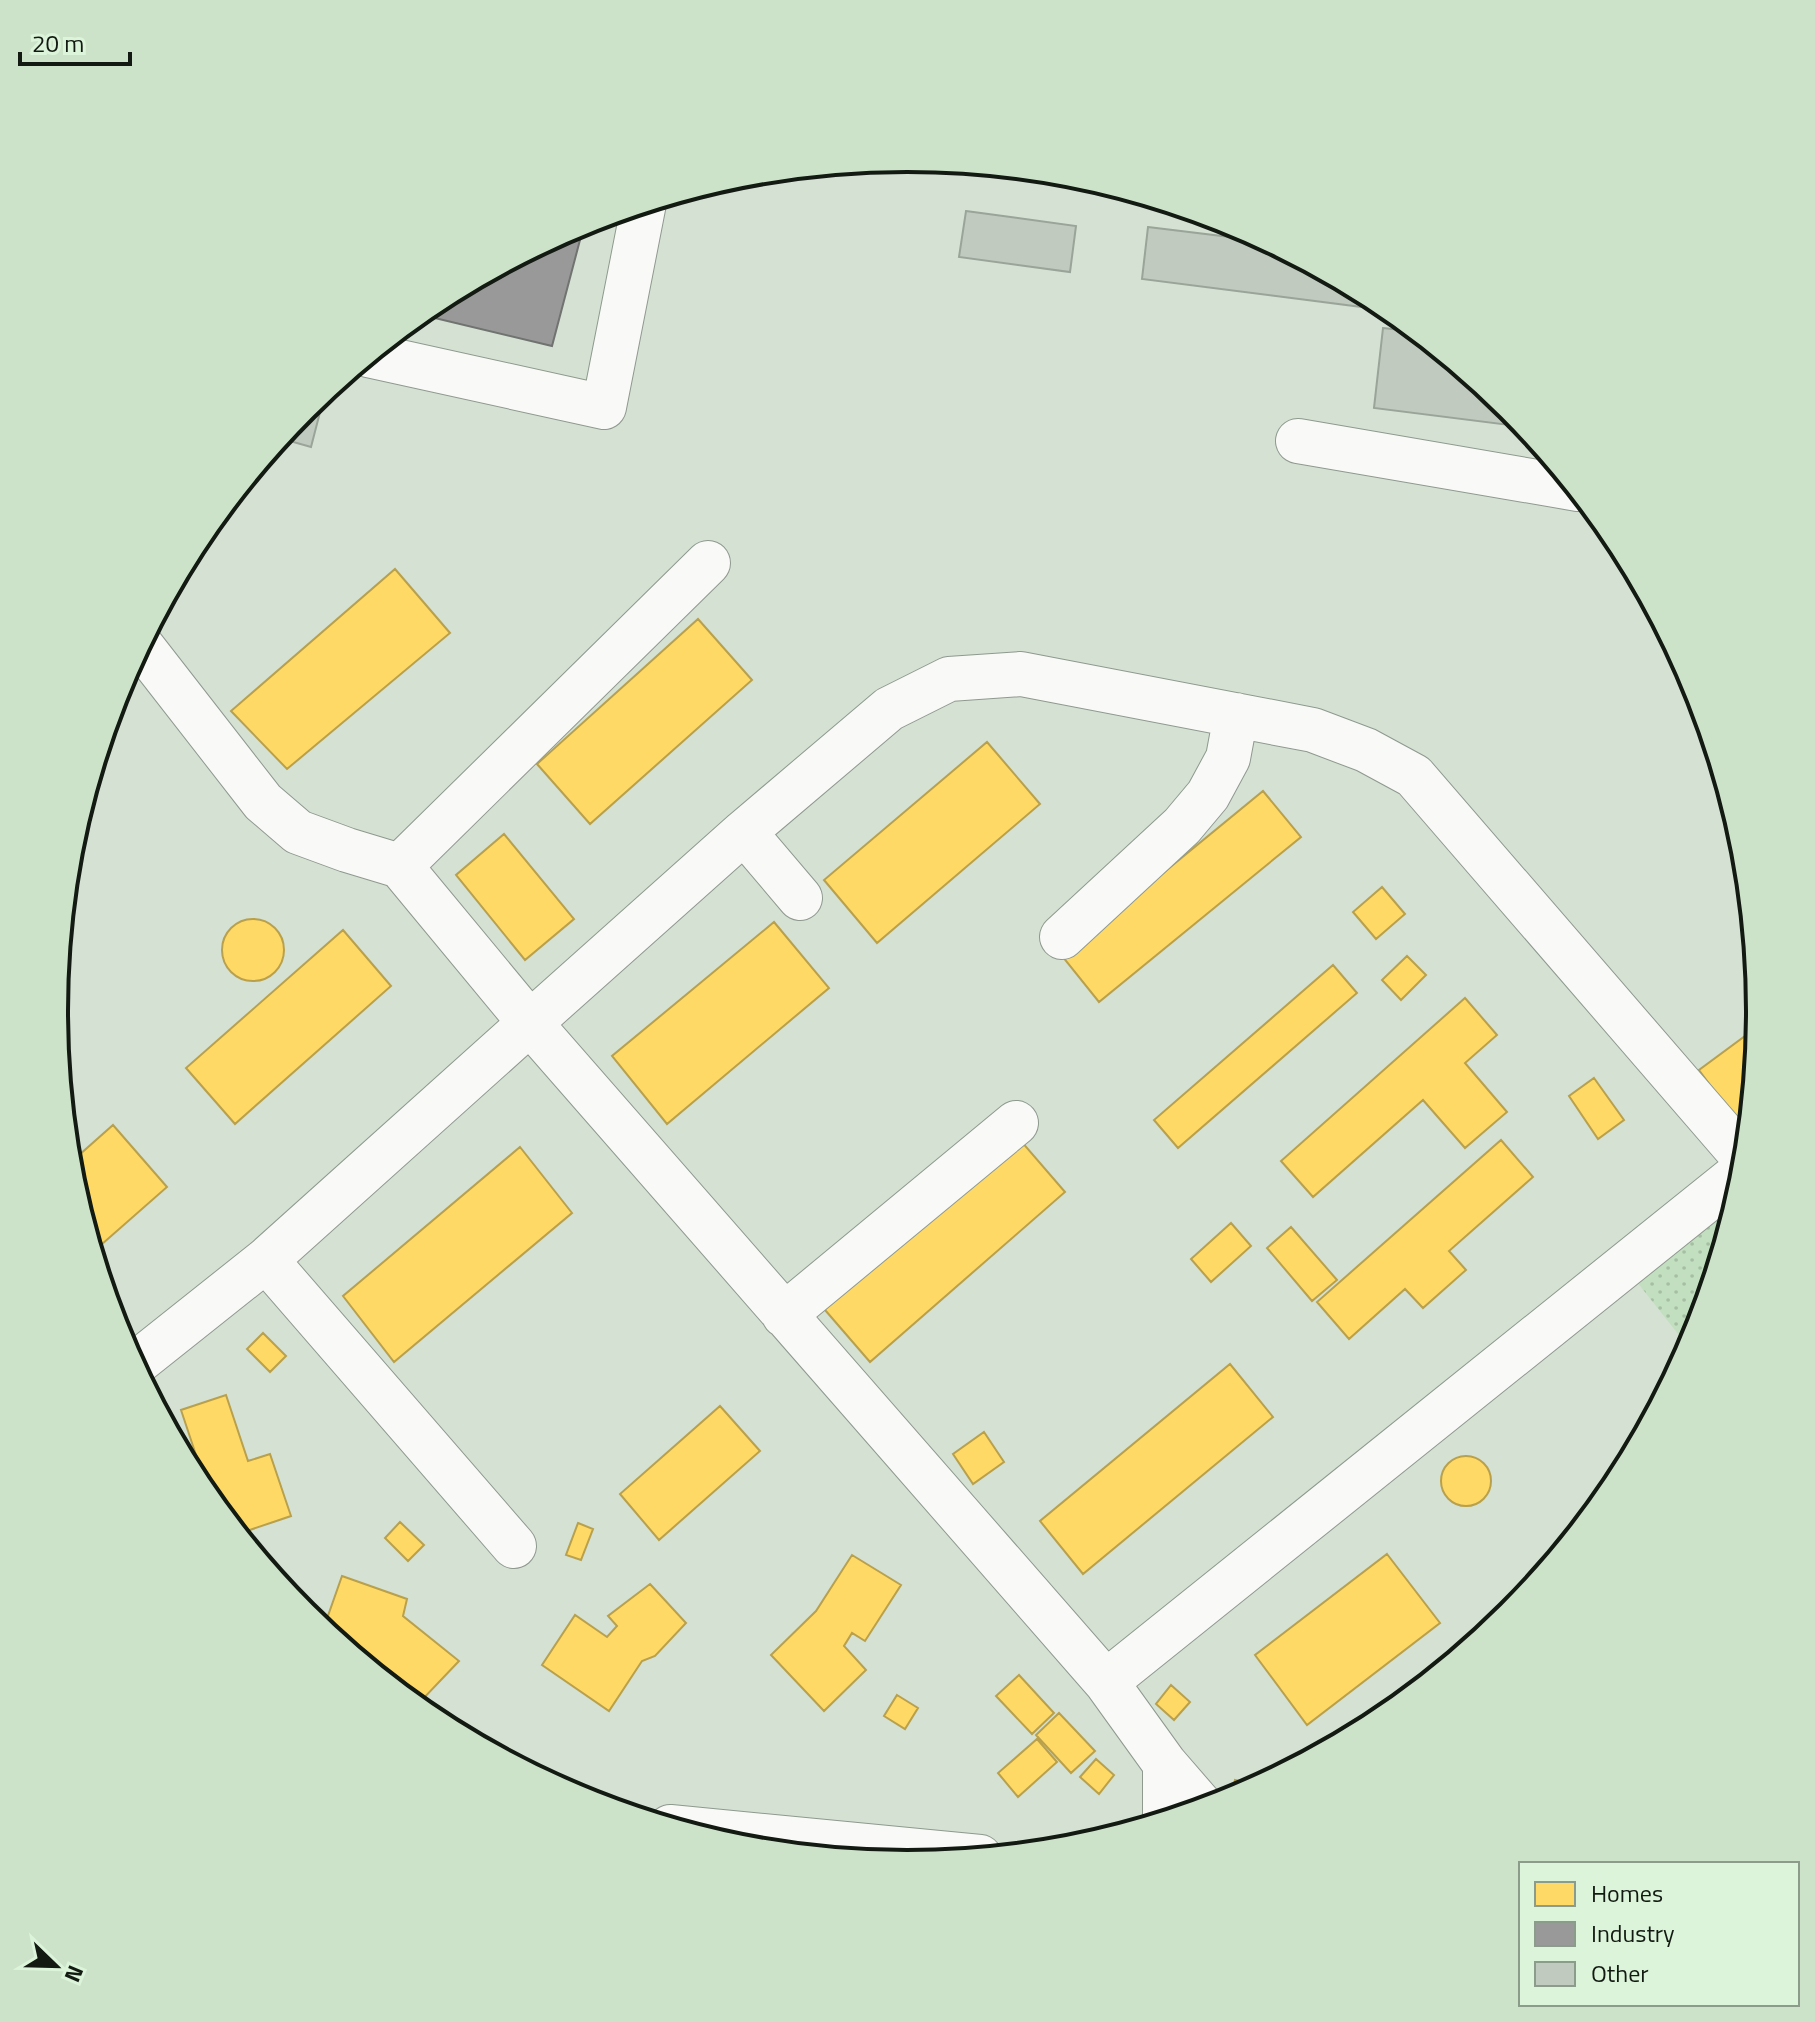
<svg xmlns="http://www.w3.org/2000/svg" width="1815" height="2022" font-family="'Titillium Web',sans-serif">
	<defs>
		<pattern id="grass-dots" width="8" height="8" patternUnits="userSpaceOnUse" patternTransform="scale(2)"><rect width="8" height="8" fill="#c2dfc0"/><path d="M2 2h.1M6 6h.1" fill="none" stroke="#a6bfa4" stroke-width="1.8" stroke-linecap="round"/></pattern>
	</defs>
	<rect width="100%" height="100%" fill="#d4e1d3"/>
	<!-- grass -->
	<path fill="url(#grass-dots)" d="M1739 1197 1696 1338 1690 1349 1633 1277Z"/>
	<!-- homes -->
	<path fill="#ffd966" stroke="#b8a04c" stroke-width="2" d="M395 569 450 633 287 769 231 711Z
		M698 619 752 680 590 824 537 764Z
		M987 742 1040 804 877 943 824 880Z
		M1263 791 1301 837 1099 1002 1062 956Z
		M504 834 574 919 525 960 456 875Z
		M1382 887 1405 914 1376 939 1353 912Z
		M222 950a31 31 0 1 1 62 0a31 31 0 1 1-62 0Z
		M774 922 829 988 667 1124 612 1056Z
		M343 930 391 986 235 1124 186 1068Z
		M1407 956 1426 975 1401 1000 1382 980Z
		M1333 965 1357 993 1178 1148 1154 1120Z
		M1465 998 1497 1035 1465 1063 1507 1112 1465 1148 1423 1100 1313 1197 1281 1161Z
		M1760 1025 1748 1137 1699 1070Z
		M1594 1078 1624 1120 1598 1139 1569 1096Z
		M113 1125 167 1187 93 1252 70 1177 69 1164Z
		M1014 1133 1065 1192 870 1362 819 1303Z
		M1501 1140 1533 1177 1449 1251 1466 1270 1423 1308 1405 1289 1349 1339 1317 1302Z
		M520 1147 572 1213 394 1362 343 1296Z
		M1231 1223 1251 1246 1211 1282 1191 1259Z
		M1291 1227 1337 1280 1312 1301 1267 1248Z
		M263 1333 286 1356 270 1372 247 1349Z
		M1230 1364 1273 1417 1083 1574 1040 1521Z
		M226 1395 248 1461 270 1454 291 1516 238 1534 212 1503 181 1410Z
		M720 1406 760 1451 659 1540 620 1494Z
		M984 1432 1004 1462 973 1484 953 1454Z
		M1441 1481a25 25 0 1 1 50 0a25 25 0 1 1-50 0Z
		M400 1522 424 1545 408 1561 385 1538Z
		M578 1523 593 1529 581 1560 566 1555Z
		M1387 1554 1440 1623 1307 1725 1255 1655Z
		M852 1555 901 1585 865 1641 852 1633 844 1646 866 1670 824 1711 771 1655 816 1611Z
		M342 1576 407 1599 403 1616 459 1661 421 1701 377 1666 349 1651 323 1630Z
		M650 1584 686 1623 655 1656 642 1661 609 1711 542 1665 575 1615 607 1637 617 1626 608 1616Z
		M1019 1675 1054 1713 1032 1734 996 1696Z
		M1171 1685 1190 1702 1174 1720 1156 1704Z
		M897 1695 918 1708 905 1729 884 1716Z
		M1059 1713 1095 1751 1071 1773 1036 1735Z
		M1037 1739 1057 1762 1018 1797 998 1773Z
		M1096 1759 1114 1775 1099 1794 1080 1777Z
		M1235 1780 1261 1785 1231 1800Z"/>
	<!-- industry -->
	<path fill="#999" stroke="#707370" stroke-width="2" d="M585 221 552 346 418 314 434 301Z"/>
	<!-- building -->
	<path fill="#c0cabf" stroke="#9aa499" stroke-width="2" d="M966 211 1076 226 1070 272 959 257Z
		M1148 227 1271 242 1382 302 1393 311 1142 279Z
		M1383 328 1419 332 1511 408 1509 425 1374 408Z
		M326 389 311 447 279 438 304 407Z"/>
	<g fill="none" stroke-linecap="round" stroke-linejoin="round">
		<!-- minor casing -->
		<g stroke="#8f998e" stroke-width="46">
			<path id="minor" d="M368 355 604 407 644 203
				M1298 441 1578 489
				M140 644 263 802 298 832 347 850 400 866 708 563
				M744 832 800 898
				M1062 937 1182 826 1208 795 1228 758 1236 715
				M266 1260 514 1546
				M784 1315 1016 1123
				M134 1365 266 1260 530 1023 400 866
				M1106 1682 530 1023 744 832 889 709 949 679 1021 674 1313 730 1366 750 1414 776 1746 1160
				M1165 1764 1204 1809
				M1165 1821V1764L1106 1682 1745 1169"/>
		</g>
		<!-- major casing -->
		<g stroke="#8f998e" stroke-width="46">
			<path id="major" d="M670 1827 980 1857"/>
		</g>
		<!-- minor -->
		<use href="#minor" stroke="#f9faf8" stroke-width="44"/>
		<!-- major -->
		<use href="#major" stroke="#f9faf8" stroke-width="44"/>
	</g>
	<!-- crop -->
	<path d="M0 0H1815V2022H0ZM68 1011a839 839 0 1 1 1678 0a839 839 0 1 1-1678 0Z" fill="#cce3ca" fill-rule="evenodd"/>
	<path fill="none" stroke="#121a11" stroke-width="4" d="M68 1011a839 839 0 1 1 1678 0a839 839 0 1 1-1678 0Z"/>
	<!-- legend -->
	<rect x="1519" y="1862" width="280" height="144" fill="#dcf4da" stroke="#8b9d8a" stroke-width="2"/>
	<rect x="1535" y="1882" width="40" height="24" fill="#ffd966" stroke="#8b9d8a" stroke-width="2"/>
	<text x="1591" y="1902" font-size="24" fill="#121a11">Homes</text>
	<rect x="1535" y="1922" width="40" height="24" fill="#999999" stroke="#8b9d8a" stroke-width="2"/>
	<text x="1591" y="1942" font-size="24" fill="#121a11">Industry</text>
	<rect x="1535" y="1962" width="40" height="24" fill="#c0cabf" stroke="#8b9d8a" stroke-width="2"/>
	<text x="1591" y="1982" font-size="24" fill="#121a11">Other</text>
	<!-- north arrow -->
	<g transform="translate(56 1966) rotate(113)" stroke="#dcf4da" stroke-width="6" paint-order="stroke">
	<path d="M0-6L14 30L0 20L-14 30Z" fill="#121a11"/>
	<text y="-12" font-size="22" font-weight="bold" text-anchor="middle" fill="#121a11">N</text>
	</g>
	<!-- scale -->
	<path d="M20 52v12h110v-12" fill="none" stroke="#121a11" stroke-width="4"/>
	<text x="32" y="52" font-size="24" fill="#121a11" stroke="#dcf4da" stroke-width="6" paint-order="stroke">20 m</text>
</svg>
